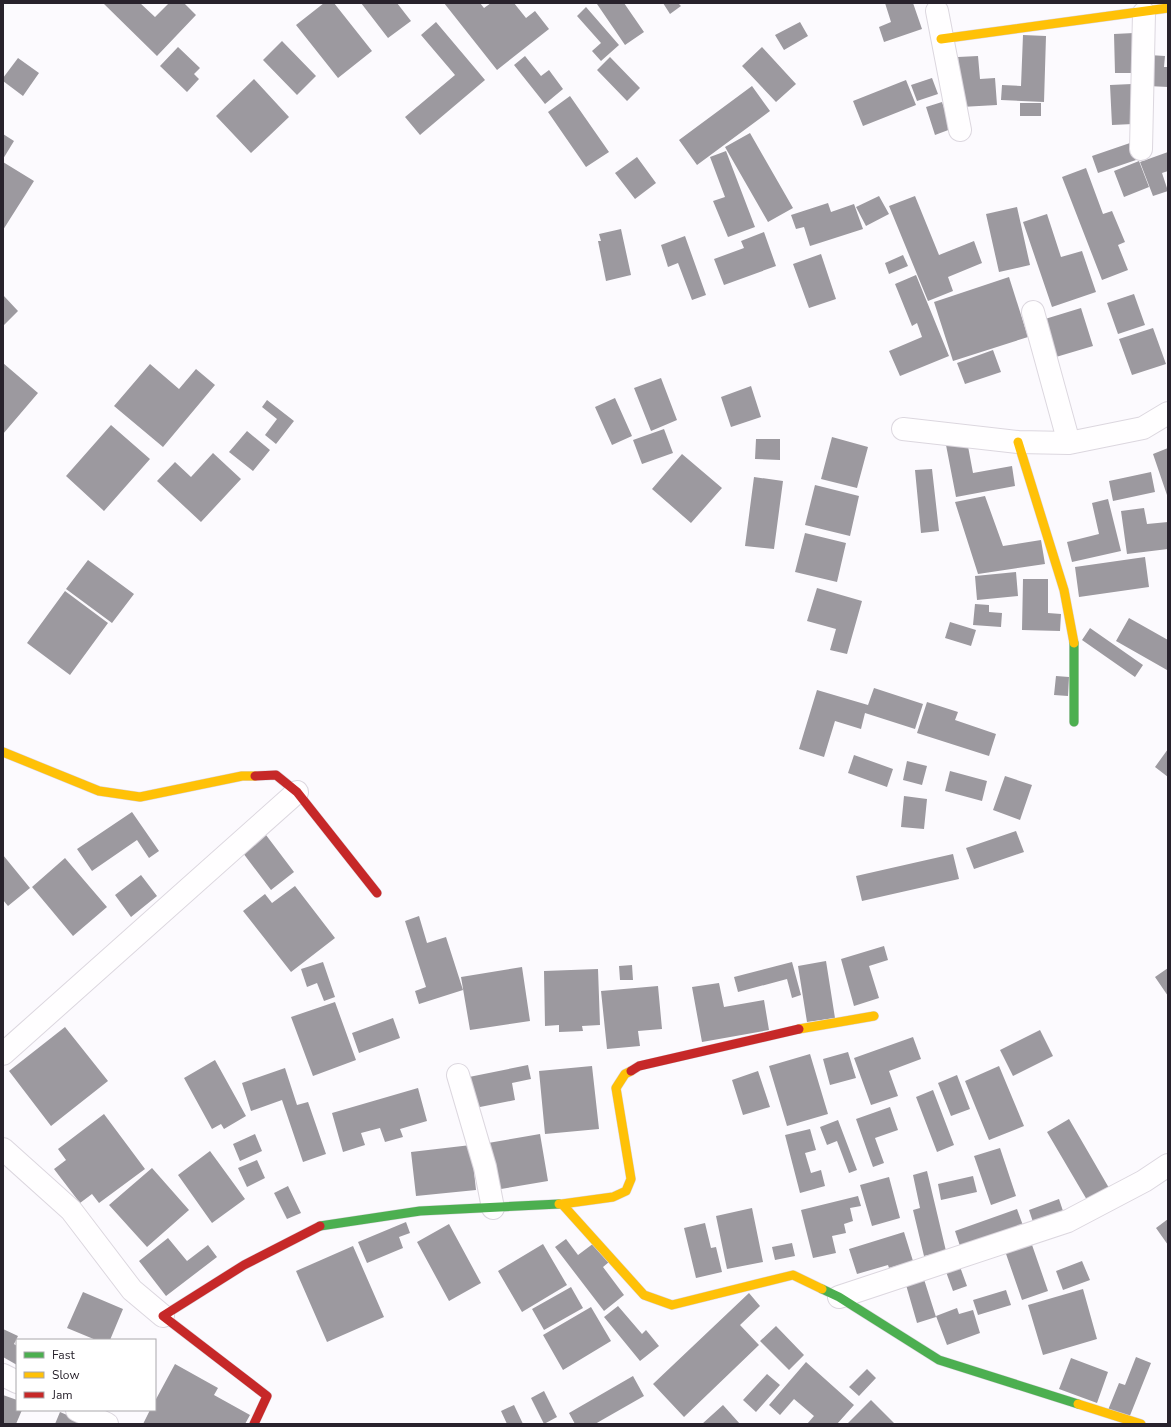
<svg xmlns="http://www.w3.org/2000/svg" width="1171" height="1427" font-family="'Nunito Sans',sans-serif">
	<rect width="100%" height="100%" fill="#fcfafe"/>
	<!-- building -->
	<path fill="#9c999f" d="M103 3H140L155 17 169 3H184L196 15 157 56Z
		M324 3H334L372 51 338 78 296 25Z
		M361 3H397L411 21 388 38Z
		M444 3H480L484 8 491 3H514L526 18 535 11 549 29 497 70Z
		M598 3H624L644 32 625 45 597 4Z
		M663 3H678L681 6 670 14Z
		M885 3H913L922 29 884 42 879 27 891 22Z
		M586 7 619 45 601 61 592 51 601 43 577 16Z
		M436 22 485 80 420 135 405 117 455 75 421 35Z
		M800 22 808 36 784 50 775 35Z
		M1134 33 1136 73H1115L1114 34Z
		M1023 35 1046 36 1044 102 1001 100 1002 85 1021 86Z
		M282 41 316 76 297 95 263 60Z
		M178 47 200 68 194 74 199 79 187 92 160 66Z
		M762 47 796 84 776 102 742 66Z
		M1149 55 1165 56 1164 67H1168V87L1148 86Z
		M525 56 541 76 549 70 563 89 545 104 514 65Z
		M978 56 980 79 995 78 997 105 961 107 958 57Z
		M610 57 640 88 627 101 597 70Z
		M18 58 39 73 23 96 3 81V78Z
		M932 78 938 94 917 101 911 85Z
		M254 79 289 117 251 153 216 116Z
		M906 80 916 105 863 126 853 101Z
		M1132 84 1133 124 1112 125 1110 85Z
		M752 86 770 111 697 165 679 140Z
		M570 96 609 152 586 167 548 112Z
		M942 102 951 129 935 135 926 107Z
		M1020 103H1041V116H1020Z
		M750 133 793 208 768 222 725 147Z
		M3 134 14 141 3 159Z
		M1130 143 1136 160 1098 173 1092 156Z
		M726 151 755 227 728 237 713 201 725 197 710 157Z
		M1168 152V171L1162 173 1168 191 1153 196 1140 162Z
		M637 157 656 183 635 199 615 173Z
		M1139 161 1149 187 1124 197 1114 171Z
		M3 162 34 181 3 230Z
		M1086 168 1103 214 1112 211 1125 242 1118 245 1128 270 1102 280 1062 177Z
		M879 196 889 214 866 226 856 207Z
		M915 196 939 255 974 241 982 263 948 277 953 291 928 301 889 206Z
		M828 203 831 212 854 204 863 229 810 246 804 227 796 229 791 215Z
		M1017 207 1030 265 999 272 986 214Z
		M1047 214 1061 257 1082 251 1096 292 1052 307 1023 222Z
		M621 229 631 275 606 281 598 241H601L599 234Z
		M764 232 776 266 724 285 714 259 744 248 741 241Z
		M685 236 706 295 692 300 678 263 668 267 661 245Z
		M821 254 836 299 809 308 793 264Z
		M903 255 908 266 889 274 885 263Z
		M916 275 949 356 900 376 889 351 922 337 917 323 912 326 895 284Z
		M1009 277 1028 337 953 361 934 302Z
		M1134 294 1145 325 1118 334 1107 303Z
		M3 295 18 311 3 326Z
		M1081 308 1093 346 1056 357 1045 319Z
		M1153 328 1166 364 1132 375 1119 339Z
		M993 350 1001 372 965 384 957 363Z
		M3 363 38 393 3 434Z
		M150 364 179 389 196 369 215 385 163 447 114 406Z
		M661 378 677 420 651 431 634 388Z
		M751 386 761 417 731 427 721 397Z
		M615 398 632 436 612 445 595 407Z
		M267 400 294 421 276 444 265 435 277 419 262 407Z
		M111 425 150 459 104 511 66 476Z
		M664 429 673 453 642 464 633 440Z
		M247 431 270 450 253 471 229 452Z
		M832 437 868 447 857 488 821 479Z
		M756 439H780V460L755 459Z
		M967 441 973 473 1012 466 1015 486 956 497 946 445Z
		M1168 448V498L1153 454Z
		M213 453 241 479 201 522 157 481 175 462 191 477Z
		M682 454 722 488 691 523 652 489Z
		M932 469 939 531 921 533 915 470Z
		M1151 472 1155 492 1113 501 1109 481Z
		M754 477 783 481 774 549 745 546Z
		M815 485 859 496 850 536 805 525Z
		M985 496 1003 546 1041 540 1045 564 978 574 955 502Z
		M1108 499 1121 551 1072 562 1067 542 1099 534 1092 503Z
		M1144 508 1147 524 1168 522V549L1127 554 1121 511Z
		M805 533 846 543 837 582 795 572Z
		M1145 557 1149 587 1079 597 1075 567Z
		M88 560 134 594 112 623 66 589Z
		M1016 572 1018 596 977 600 975 576Z
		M1023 579H1048V613L1061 614 1060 631 1022 630Z
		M817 588 862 601 847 654 830 650 836 629 807 621Z
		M65 591 108 623 70 675 27 643Z
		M975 604 989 605V612L1002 613 1001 627 973 625Z
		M1129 618 1168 640 1167 670 1116 641Z
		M950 622 976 630 971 646 945 638Z
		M1090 628 1143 665 1135 677 1082 640Z
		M1056 676 1069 677 1068 696 1054 695Z
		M874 688 923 704 915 729 865 713 861 729 835 721 824 757 799 749 817 690 868 705Z
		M927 702 958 712 955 720 996 734 989 756 917 733Z
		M1168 749V777L1155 767Z
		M854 755 893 769 887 787 848 773Z
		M907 761 927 766 922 785 903 780Z
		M950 771 987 781 982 801 945 791Z
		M1005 776 1032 785 1020 820 993 810Z
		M904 796 927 799 924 829 901 827Z
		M132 812 159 851 149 858 137 840 92 871 77 849Z
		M1016 831 1024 852 974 869 966 848Z
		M266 835 294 872 271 890 243 853Z
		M953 854 959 879 862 901 856 876Z
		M3 855 30 888 8 906 3 900Z
		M65 858 107 907 73 936 32 887Z
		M141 875 157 896 131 917 115 895Z
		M295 886 335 938 291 972 243 911 265 894 272 903Z
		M419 916 427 943 446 937 463 990 419 1004 415 991 426 987 405 921Z
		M884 946 888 960 869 966 879 998 854 1006 841 959Z
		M826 961 835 1018 807 1022 798 966Z
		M323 962 335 997 324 1001 317 983 307 987 301 969Z
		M792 962 801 995 792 998 787 979 738 992 734 977Z
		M632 965 633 980H620L619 966Z
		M522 967 530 1021 470 1030 461 977Z
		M1168 968V996L1155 977Z
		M598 969 600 1025 582 1026 583 1031 559 1032V1025L545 1026 544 971Z
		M719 983 724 1007 764 1000 769 1030 702 1042 692 987Z
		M658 986 662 1029 638 1031 640 1046 607 1049 601 991Z
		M335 1002 356 1060 313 1076 291 1017Z
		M393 1018 400 1038 359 1053 352 1033Z
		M65 1027 108 1081 51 1126 9 1071Z
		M1040 1030 1053 1056 1013 1076 1000 1050Z
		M913 1037 921 1059 889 1071 898 1096 871 1105 854 1058Z
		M848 1052 856 1078 830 1085 823 1059Z
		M810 1054 828 1114 787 1126 769 1066Z
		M215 1060 246 1116 224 1129 221 1124 212 1129 184 1078Z
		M528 1065 531 1079 512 1083 515 1100 475 1108 469 1077Z
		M592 1066 599 1129 545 1134 539 1071Z
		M999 1066 1024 1126 989 1140 965 1081Z
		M285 1068 297 1105 308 1102 326 1154 303 1162 282 1100 251 1111 242 1083Z
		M758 1071 770 1107 743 1115 732 1080Z
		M957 1075 970 1109 951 1116 938 1083Z
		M418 1088 427 1121 400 1129 403 1137 385 1142 380 1128 361 1133 365 1145 343 1152 332 1113Z
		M933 1090 954 1145 937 1152 916 1097Z
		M890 1107 898 1130 875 1138 884 1163 873 1167 856 1119Z
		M104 1114 145 1169 99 1203 92 1194 80 1203 54 1169 66 1160 58 1149Z
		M1069 1119 1109 1188 1087 1200 1047 1132Z
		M838 1120 857 1170 849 1173 837 1141 827 1145 820 1127Z
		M810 1129 816 1150 805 1153 811 1173 821 1170 825 1186 800 1193 785 1135Z
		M255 1134 262 1151 240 1161 233 1144Z
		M540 1134 548 1181 495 1190 488 1143Z
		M471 1145 476 1190 416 1196 411 1152Z
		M1000 1148 1016 1196 991 1205 974 1156Z
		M210 1151 245 1199 212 1223 178 1175Z
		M257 1160 265 1178 247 1187 238 1168Z
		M152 1168 189 1210 147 1247 109 1205Z
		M927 1171 946 1251 924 1256 913 1210 920 1208 913 1175Z
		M973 1176 977 1192 941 1200 938 1184Z
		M889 1177 900 1218 872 1226 860 1185Z
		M288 1186 301 1213 287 1219 274 1193Z
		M858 1196 861 1206 850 1208 853 1221 844 1224 846 1233 832 1236 836 1253 813 1258 801 1210Z
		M1059 1199 1064 1214 1034 1225 1029 1210Z
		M752 1208 763 1262 727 1269 716 1216Z
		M1017 1209 1025 1231 962 1252 955 1231Z
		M1168 1219V1245L1156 1228Z
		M406 1222 410 1233 399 1237 403 1248 367 1263 358 1242Z
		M705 1223 711 1248 716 1247 722 1272 696 1278 684 1228Z
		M449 1224 481 1283 449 1301 417 1242Z
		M904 1232 913 1261 889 1268 888 1265 857 1274 849 1249Z
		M168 1238 187 1261 208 1245 217 1257 166 1296 139 1261Z
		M566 1239 578 1255 594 1243 609 1262 603 1267 624 1295 604 1311 555 1247Z
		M1031 1242 1048 1291 1022 1300 1005 1251Z
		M792 1243 795 1256 775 1260 772 1247Z
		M543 1244 567 1285 522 1312 498 1271Z
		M353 1246 384 1317 327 1342 296 1271Z
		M1082 1261 1090 1280 1063 1290 1056 1271Z
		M959 1264 967 1286 953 1291 945 1269Z
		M922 1273 936 1317 917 1323 904 1278Z
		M571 1287 583 1308 544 1330 532 1309Z
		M1083 1289 1097 1339 1043 1355 1028 1305Z
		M1006 1290 1011 1305 978 1315 973 1300Z
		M83 1292 123 1309 110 1340H96L67 1328Z
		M749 1293 760 1306 740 1325 759 1345 684 1417 653 1384Z
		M618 1306 642 1334 646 1330 659 1346 640 1361 604 1317Z
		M591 1307 611 1341 563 1370 543 1335Z
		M957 1308 959 1314 973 1310 980 1333 947 1345 936 1316Z
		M776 1326 804 1355 789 1370 760 1341Z
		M3 1329 18 1336 14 1344 17 1346V1365L3 1357Z
		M1136 1357 1151 1363 1129 1418 1108 1410 1119 1383 1125 1385Z
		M1071 1358 1108 1372 1097 1403 1059 1389Z
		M806 1362 854 1405 837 1424H807L814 1416 794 1399 780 1415 769 1405Z
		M175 1364 218 1388 214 1395 250 1415 245 1424H143L150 1410H155V1401Z
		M867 1369 876 1378 859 1396 849 1387Z
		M767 1374 780 1385 756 1412 743 1400Z
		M633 1376 644 1396 595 1424H575L569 1413Z
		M544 1391 557 1417 544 1424 531 1398Z
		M3 1395 17 1400V1410H22L16 1424H3Z
		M871 1400 895 1424H847Z
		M514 1405 523 1424H507L501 1411Z
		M723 1405 740 1424H702Z
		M60 1412 88 1424H55Z"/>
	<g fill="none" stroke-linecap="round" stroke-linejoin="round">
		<!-- street casing -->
		<g stroke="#dcd7df" stroke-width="24">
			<path id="street" d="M937 11 960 130
				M1141 149 1144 13
				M1033 312 1069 443
				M903 429 1018 442 1069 443 1143 428 1168 413
				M3 1054 297 792
				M458 1075 485 1167 493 1208
				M3 1149 71 1210 132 1290 163 1316
				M839 1297 1068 1221 1144 1181 1168 1165
				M3 1375 17 1382
				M77 1410 107 1424"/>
		</g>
		<!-- fast casing -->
		<g stroke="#dcd7df" stroke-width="10">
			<path id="fast" d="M1074 643V722
				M320 1226 420 1211 559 1204
				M822 1289 839 1297 939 1360 1078 1404"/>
		</g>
		<!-- slow casing -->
		<g stroke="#dcd7df" stroke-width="10">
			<path id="slow" d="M941 39 1168 8
				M1018 442 1064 590 1074 643
				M3 752 99 791 140 797 242 776H255
				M799 1029 874 1016
				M559 1204H562L644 1295 672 1305 793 1275 822 1289
				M562 1204 613 1197 626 1191 631 1179 616 1088 625 1074 631 1071
				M1078 1404 1141 1424"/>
		</g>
		<!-- jam casing -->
		<g stroke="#dcd7df" stroke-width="10">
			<path id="jam" d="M255 776 276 775 297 792 377 893
				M631 1071 639 1066 799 1029
				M254 1424 267 1396 163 1316 244 1265 320 1226"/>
		</g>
		<!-- street -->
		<use href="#street" stroke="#fffeff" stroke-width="22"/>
		<!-- fast -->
		<use href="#fast" stroke="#4caf50" stroke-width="9"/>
		<!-- slow -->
		<use href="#slow" stroke="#ffc107" stroke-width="9"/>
		<!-- jam -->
		<use href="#jam" stroke="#c62828" stroke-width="9"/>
	</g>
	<!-- border -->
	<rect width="1171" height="1427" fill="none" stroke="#28222c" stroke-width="8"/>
	<!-- legend -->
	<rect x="16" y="1339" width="140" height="72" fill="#ffffff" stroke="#a9a7ab"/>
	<rect x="24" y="1352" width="20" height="6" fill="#4caf50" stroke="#a9a7ab"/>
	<text x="52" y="1359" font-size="12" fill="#28222c">Fast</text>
	<rect x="24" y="1372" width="20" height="6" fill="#ffc107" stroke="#a9a7ab"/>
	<text x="52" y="1379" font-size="12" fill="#28222c">Slow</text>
	<rect x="24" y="1392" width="20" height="6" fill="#c62828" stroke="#a9a7ab"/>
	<text x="52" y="1399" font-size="12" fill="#28222c">Jam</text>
</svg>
